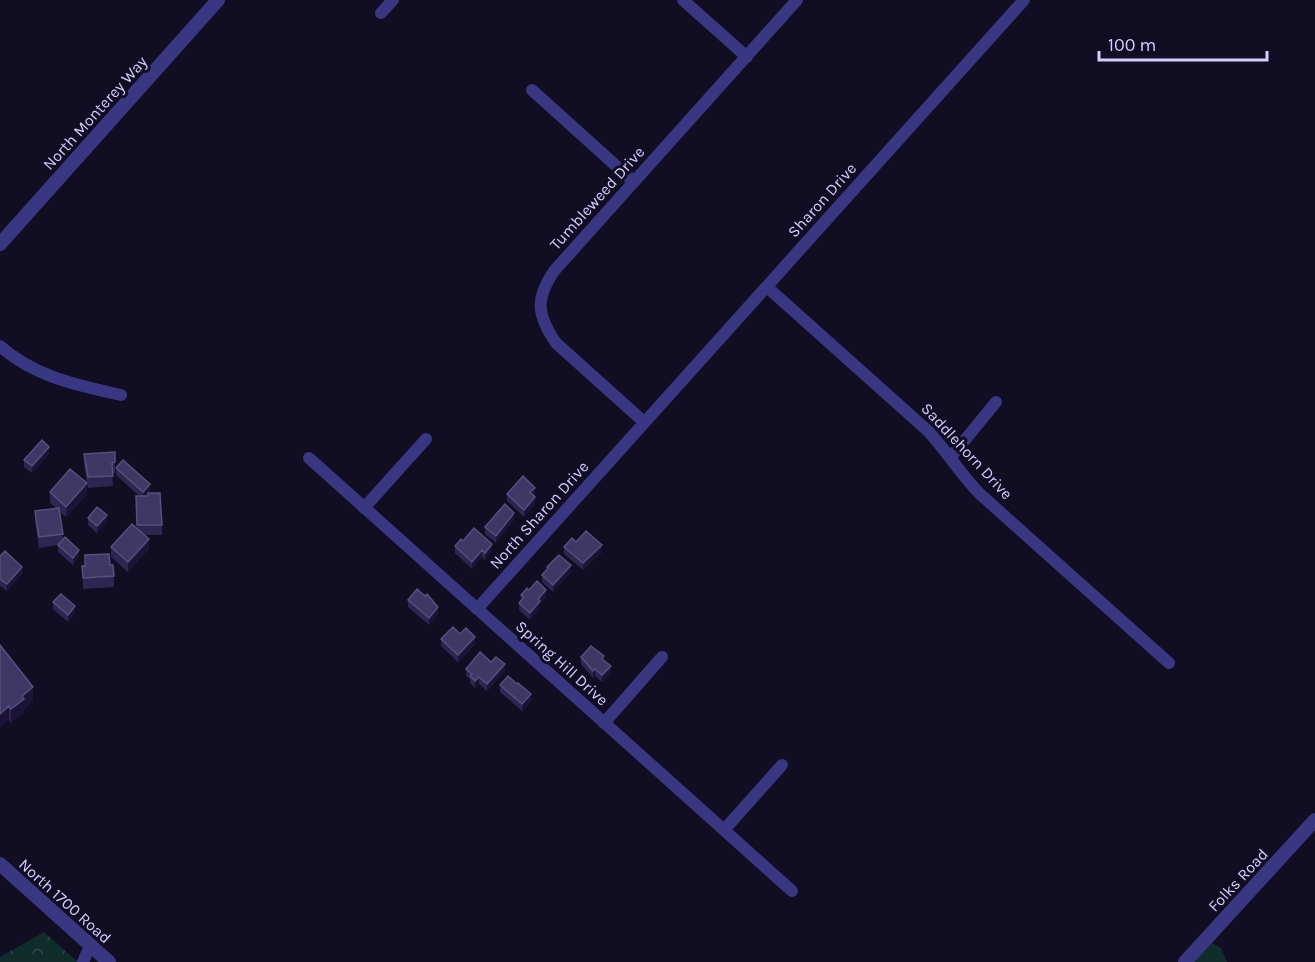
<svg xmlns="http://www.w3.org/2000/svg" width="1315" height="962" font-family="Karla,sans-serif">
	<defs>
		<pattern id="forest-crowns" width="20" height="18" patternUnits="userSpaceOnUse" patternTransform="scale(1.5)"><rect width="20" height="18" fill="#102c2b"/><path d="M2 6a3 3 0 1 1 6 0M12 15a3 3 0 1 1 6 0" fill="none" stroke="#32494b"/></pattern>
	</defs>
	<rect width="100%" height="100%" fill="#110d22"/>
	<!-- forest -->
	<path fill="url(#forest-crowns)" d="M44 932 78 962H0V957Z"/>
	<!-- park -->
	<path fill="#102c2b" d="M1205 939 1221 948 1227 962H1185Z"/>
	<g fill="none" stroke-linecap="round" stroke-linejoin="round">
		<!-- minor -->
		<path stroke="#393782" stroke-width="12" d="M683 0 747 57
			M381 13 393 0
			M532 90 634 182
			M767 287 928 431C947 451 960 474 980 494L1169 663
			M0 346C35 377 77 385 121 395
			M644 422 556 343C537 315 535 299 554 271L797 0
			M951 457 996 402
			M309 458 792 891
			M364 508 426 439
			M477 609 1024 0
			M604 723 662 657
			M724 830 782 765
			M83 962 90 946"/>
		<!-- tertiary -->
		<path stroke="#393782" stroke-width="14" d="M0 244 218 0
			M0 864 109 962
			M1185 962 1315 820"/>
	</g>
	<!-- wall -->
	<path fill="#2e2651" d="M49 454 32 473 24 467V460Z
		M84 454 115 462V473H112L113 486 88 488 87 484V494L66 517 60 512 63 540 79 557 73 565 58 552V545L39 548 35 521V511L56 508 50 503V492L87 483 84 464Z
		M116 468 150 491 146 496 162 525V535H145L149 549 128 572 111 557V547L137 528 136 496H139L116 475Z
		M507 494 535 495 534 496 535 504 524 517 507 501Z
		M88 518 107 522 97 533 88 525Z
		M514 520 496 543 485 534V527Z
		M463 541 492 551 485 560 482 557 472 569 455 553V546Z
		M576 542 602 552 583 570 564 554V547Z
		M85 555 110 565 114 576V587L83 589 82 566H85Z
		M0 556 22 574 7 591 0 586Z
		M547 567 571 572 553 592 542 582V575L547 569Z
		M529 590 546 597 540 603V608L530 620 519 610V603L521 600V595Z
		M408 600 438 614 429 625 408 607Z
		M53 602 75 613 68 622 53 609Z
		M460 634 475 644 458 662 441 646V639Z
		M0 645 33 701 24 709V713L11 723 9 720Z
		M581 657 604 661 611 673 602 682 595 676 593 678 581 664Z
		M491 662 505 671 487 691 479 684 475 688 470 683V679L466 676V669Z
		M500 685 531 701 522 711 500 692Z"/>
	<!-- shaded-wall -->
	<path fill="#1b1436" d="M49 447V454L32 473V466Z
		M87 483V494L66 517V507Z
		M150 484V491L143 499V492Z
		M535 488V495L530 499V492Z
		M535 497V504L524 517V510Z
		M514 513V520L496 543V536Z
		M107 515V522L97 533V526Z
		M149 539V549L128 572V562Z
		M492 544V551L485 560V553Z
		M602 545V552L583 570V563Z
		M79 550V557L73 565V558Z
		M482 550V557L472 569V562Z
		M571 565V572L553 592V585Z
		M22 567V574L7 591V584Z
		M546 590V597L540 603V608L530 620V613L538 599Z
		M75 606V613L68 622V615Z
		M438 607V614L429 625V618Z
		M475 637V644L458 662V655Z
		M505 664V671L487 691V684Z
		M611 666V673L602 682V675Z
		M595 669V676L593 678V671Z
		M479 677V684L475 688V681Z
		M33 687V701L24 709V713L11 723V709L22 696Z
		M531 694V701L522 711V704Z
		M9 706V720L0 728V714Z"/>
	<!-- building -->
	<path fill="#3f3864" stroke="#574f7c" stroke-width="1.5" d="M42 440 49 447 32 466 24 460Z
		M115 452V462L112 463 113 476 88 477 84 454Z
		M123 460 150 484 143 492 116 468Z
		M70 469 87 483 66 507 50 492Z
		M523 476 535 488 530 492 535 497 524 510 507 494Z
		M148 493H160L162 525H137L136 496H148Z
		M505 504 514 513 496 536 485 527Z
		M97 507 107 515 97 526 88 518Z
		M59 508 63 534 39 537 35 511Z
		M132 524 149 539 128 562 111 547Z
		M474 528 492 544 485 553 482 550 472 562 455 546 461 539 463 541Z
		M586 531 602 545 583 563 564 547 572 538 576 542Z
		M65 537 79 550 73 558 58 545Z
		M5 551 22 567 7 584 0 579V556Z
		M109 554 110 565H113L114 576 83 578 82 566H85V555Z
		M559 555 571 565 553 585 542 575 548 568 547 567Z
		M537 581 546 590 538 599 540 601 530 613 519 603 524 597 521 595 527 588 529 590Z
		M417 589 425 596 427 594 438 607 429 618 408 600Z
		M61 594 75 606 68 615 53 602Z
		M453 627 460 634 466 628 475 637 458 655 441 639Z
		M0 645 33 687 22 696 24 699 11 709 9 706 0 714Z
		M591 646 604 656 602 659 611 666 602 675 595 669 593 671 581 657Z
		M480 652 491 662 496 657 505 664 487 684 479 677 475 681 470 676 472 674 466 669Z
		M508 676 517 684 518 683 531 694 522 704 500 685Z"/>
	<g text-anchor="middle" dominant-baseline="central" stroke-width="6" stroke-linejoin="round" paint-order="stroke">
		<!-- street labels -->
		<g font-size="16" fill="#d4ceff" stroke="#110d22">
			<text transform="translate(95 113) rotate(-48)">North Monterey Way</text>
			<text transform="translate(597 198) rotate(-48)">Tumbleweed Drive</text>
			<text transform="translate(822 200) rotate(-48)">Sharon Drive</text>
			<text transform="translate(967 451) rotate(47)">Saddlehorn Drive</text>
			<text transform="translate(539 515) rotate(-48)">North Sharon Drive</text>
			<text transform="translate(562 663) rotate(42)">Spring Hill Drive</text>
			<text transform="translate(1238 880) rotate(-47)">Folks Road</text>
			<text transform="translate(65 901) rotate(42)">North 1700 Road</text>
		</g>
	</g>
	<!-- scale -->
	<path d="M1099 51v9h168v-9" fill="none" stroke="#d4ceff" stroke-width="3"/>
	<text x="1108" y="51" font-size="18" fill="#d4ceff" stroke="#110d22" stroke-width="4.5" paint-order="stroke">100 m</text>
</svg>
